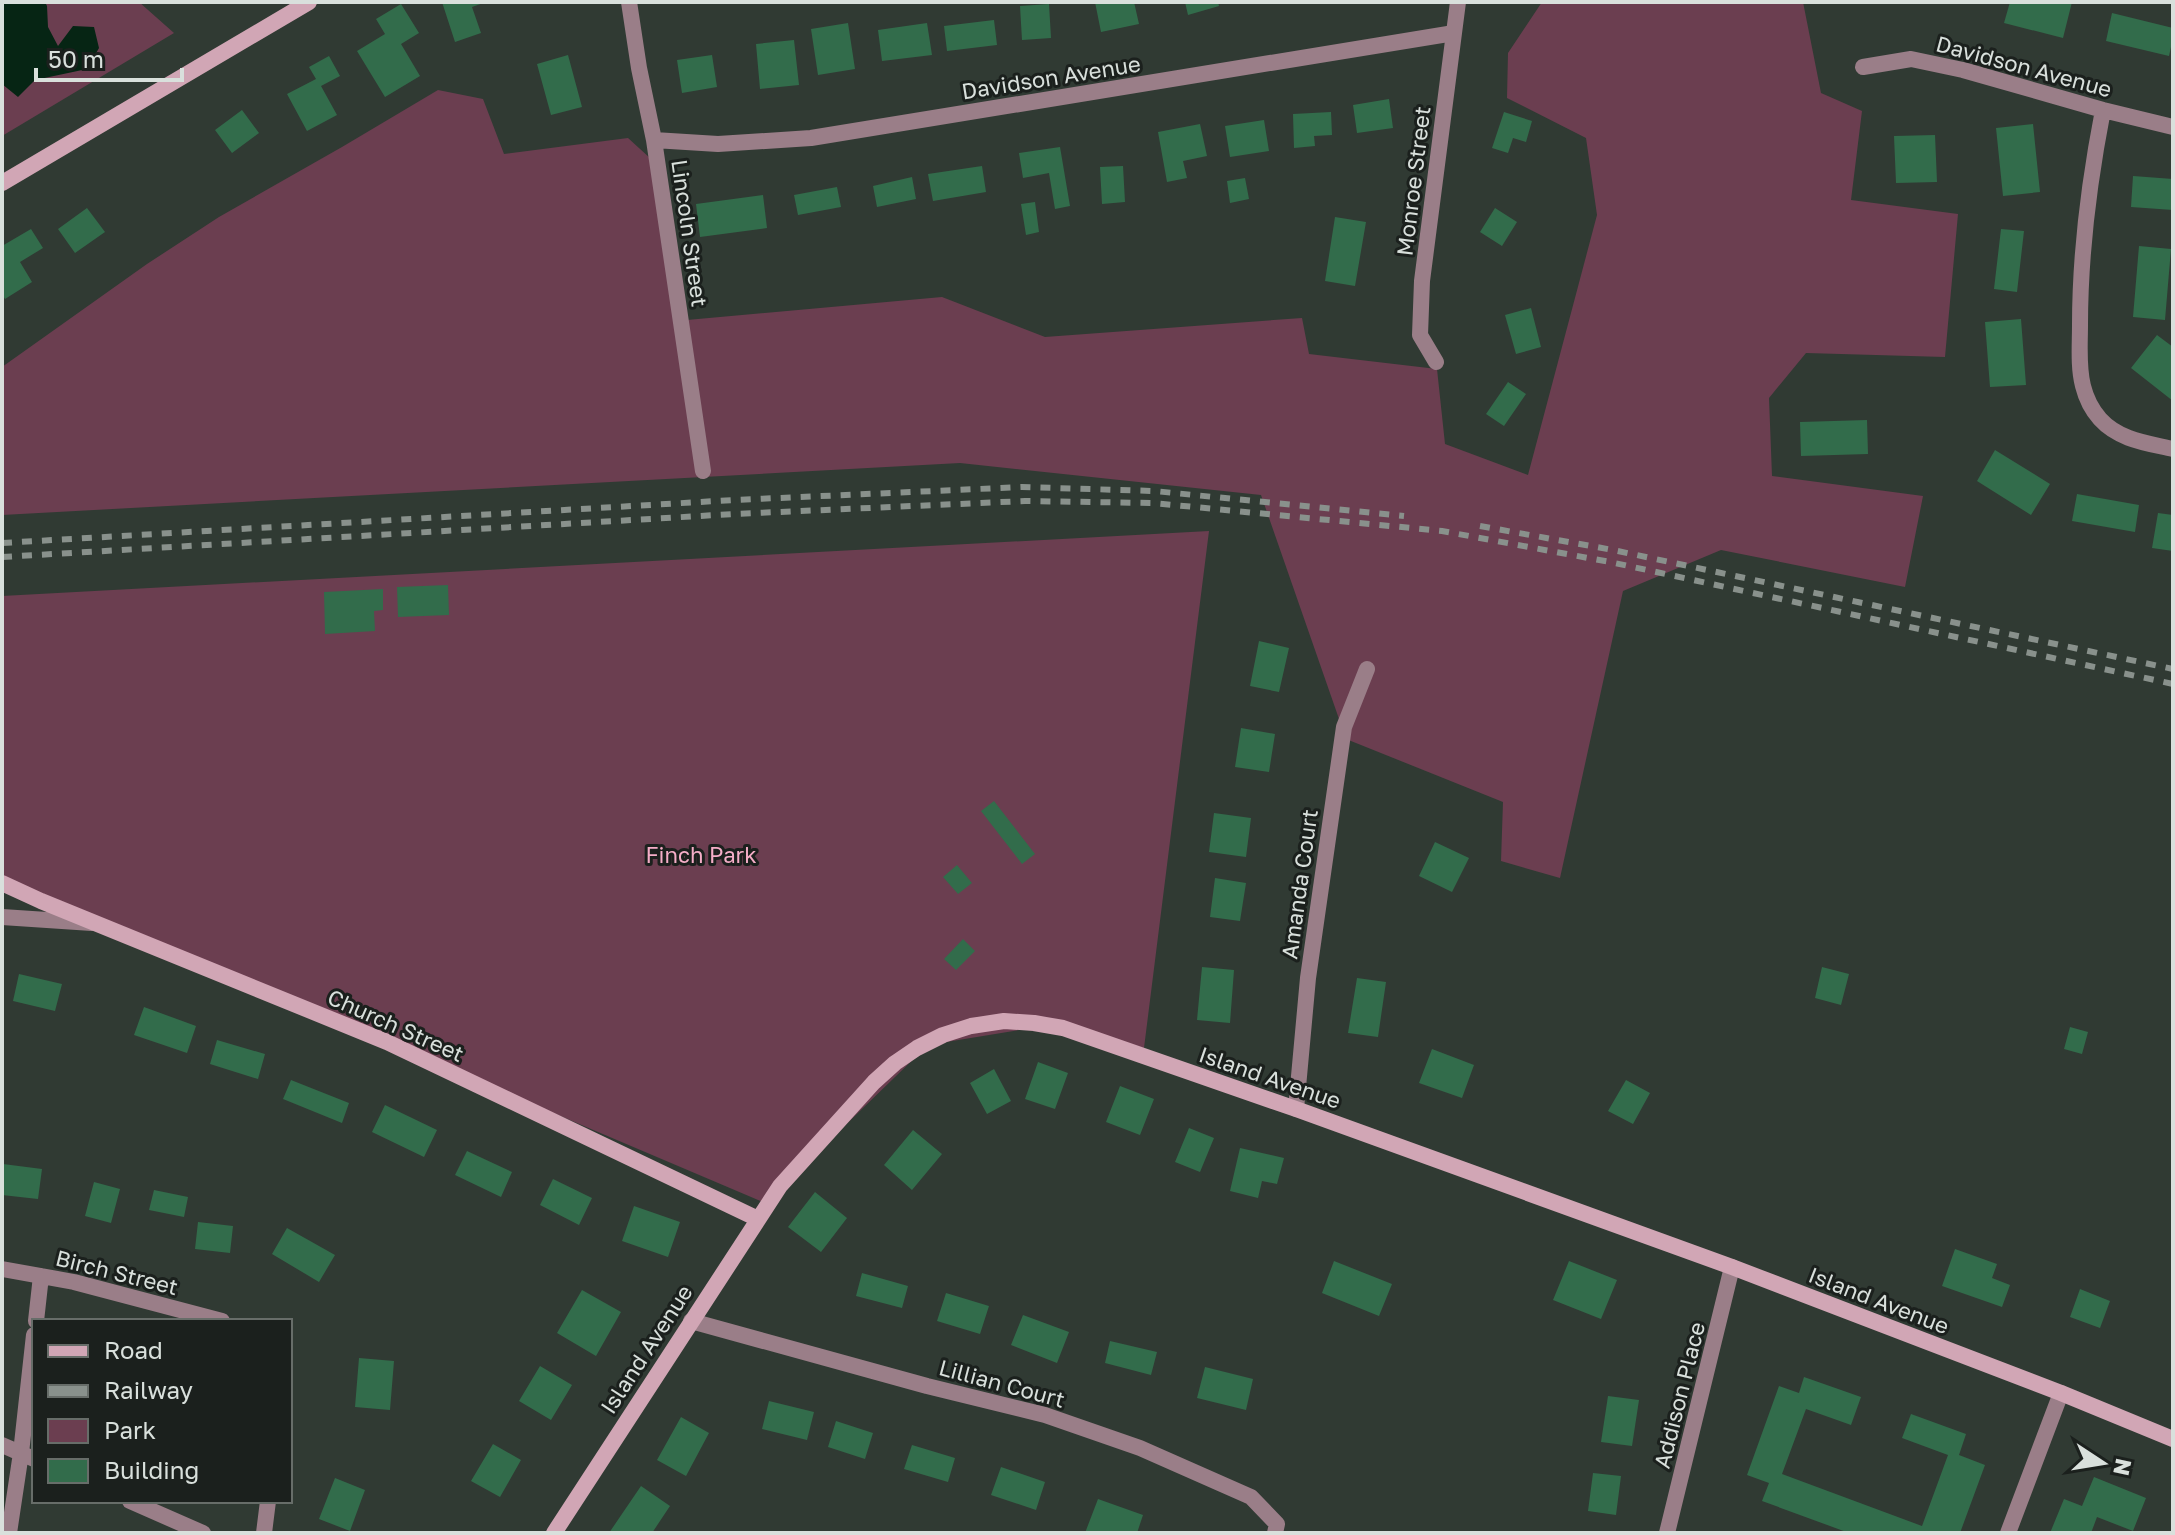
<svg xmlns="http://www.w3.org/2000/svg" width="2175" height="1535" font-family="'Golos Text',sans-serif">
	<rect width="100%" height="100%" fill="#303a33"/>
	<!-- green -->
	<path fill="#6b3e50" d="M2 2H139L174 33 2 136Z
		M1542 2H1803L1821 93 1862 111 1851 200 1958 214 1945 357 1806 353 1769 398 1772 476 1923 496 1905 587 1721 550 1623 591 1560 878 1501 861 1503 802 1346 739 1261 495 960 463 2 515V367L147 264 219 217 342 147 438 90 483 99 504 154 628 138 662 169 687 320 942 297 1045 337 1302 318 1309 354 1437 369 1445 444 1528 475 1597 215 1586 138 1507 98 1508 53Z
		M1209 531 1144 1048 1056 1024 928 1045 765 1203 2 879V596Z"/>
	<!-- water -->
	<path fill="#062514" d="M2 2H45L47 6 48 27 58 46 73 26 94 27 99 48 87 69 35 80 18 97 2 84Z"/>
	<!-- building -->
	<path fill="#326c4b" d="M442 2H486L472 7 481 33 455 42Z
		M1095 2H1134L1139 24 1101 32Z
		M1185 2H1218L1219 6 1188 15Z
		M2010 2H2072L2063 38 2004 23Z
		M401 4 419 33 401 44 420 76 385 97 357 51 385 34 376 19Z
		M1049 4 1051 38 1022 40 1020 6Z
		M2112 13 2173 28V38L2169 56 2106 41Z
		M994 20 997 45 947 51 944 26Z
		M848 23 855 69 818 75 811 29Z
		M927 23 932 55 882 61 878 30Z
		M794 40 799 85 760 89 756 44Z
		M568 55 582 107 551 115 537 64Z
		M712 55 717 87 682 93 677 60Z
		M329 56 340 76 321 86 337 115 307 131 287 94 316 79 309 67Z
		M1389 99 1393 128 1357 133 1353 105Z
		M242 110 259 133 232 153 215 130Z
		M1331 112 1332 135 1314 136 1315 146 1294 148 1293 114Z
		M1504 112 1532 121 1526 142 1513 138 1508 153 1492 148Z
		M1264 120 1269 151 1230 157 1225 126Z
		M1200 124 1207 156 1183 161 1187 178 1167 182 1158 132Z
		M2033 124 2040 192 2003 196 1996 128Z
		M1935 135 1937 182 1896 183 1894 136Z
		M1060 147 1070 206 1055 209 1049 173 1023 178 1019 153Z
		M982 166 986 192 933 201 928 174Z
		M1123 166 1125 202 1102 204 1100 167Z
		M2133 176 2173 179V210L2131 207Z
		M912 177 916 199 877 207 873 186Z
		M1245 178 1249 199 1230 203 1227 181Z
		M837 187 841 207 798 215 794 195Z
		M763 195 767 228 700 237 696 204Z
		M1035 202 1039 232 1026 235 1021 204Z
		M87 208 105 232 75 253 58 229Z
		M1495 208 1517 222 1502 246 1480 232Z
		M1335 217 1366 222 1355 286 1325 281Z
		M31 229 43 248 20 262 32 282 5 299 2 294V246Z
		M2001 229 2024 231 2017 292 1994 289Z
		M2139 246 2171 249 2165 320 2133 317Z
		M1531 308 1541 347 1516 354 1505 315Z
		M2021 319 2026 385 1990 387 1985 322Z
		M2157 335 2173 347V401L2131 368Z
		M1508 382 1526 394 1504 426 1486 414Z
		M1867 420 1868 454 1801 456 1800 422Z
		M1995 450 2050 484 2031 515 1977 481Z
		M2077 494 2139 505 2135 532 2072 521Z
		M2158 513 2173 515V551L2152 548Z
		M448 585 449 615 398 617 397 587Z
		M383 589V610L374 611 375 631 325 634 324 592Z
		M1259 641 1289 648 1279 692 1250 686Z
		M1241 728 1275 734 1269 772 1235 767Z
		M994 801 1035 854 1022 864 981 811Z
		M1214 813 1251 818 1246 857 1209 852Z
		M1435 842 1469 858 1452 892 1419 876Z
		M957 865 972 883 958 894 943 877Z
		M1215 878 1246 883 1240 921 1210 917Z
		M963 939 975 951 956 970 944 959Z
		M1202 967 1234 970 1230 1023 1197 1020Z
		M1822 967 1849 974 1841 1005 1815 998Z
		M19 974 62 984 55 1011 13 1001Z
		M1357 978 1386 982 1378 1037 1348 1033Z
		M144 1007 196 1026 187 1053 134 1035Z
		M2070 1027 2088 1032 2082 1054 2064 1049Z
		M217 1040 265 1054 258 1079 210 1064Z
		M1432 1049 1474 1065 1462 1098 1419 1083Z
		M1038 1062 1068 1073 1055 1109 1025 1099Z
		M994 1069 1011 1101 987 1114 970 1083Z
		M291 1080 349 1103 342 1123 283 1099Z
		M1626 1080 1650 1093 1633 1124 1608 1111Z
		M1120 1086 1154 1099 1140 1135 1106 1122Z
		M385 1105 437 1130 424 1157 372 1132Z
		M1189 1128 1214 1138 1200 1172 1175 1162Z
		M913 1130 942 1154 912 1190 884 1165Z
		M1240 1148 1284 1158 1277 1184 1262 1181 1258 1198 1230 1191Z
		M467 1151 512 1172 501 1197 455 1175Z
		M3 1164 42 1169 38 1199 2 1195Z
		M553 1179 592 1198 579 1225 540 1205Z
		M94 1182 120 1189 111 1223 85 1216Z
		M154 1190 188 1197 184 1217 149 1210Z
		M815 1192 847 1218 821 1252 788 1227Z
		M634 1206 680 1222 668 1257 622 1241Z
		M198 1222 233 1226 230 1253 195 1249Z
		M287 1228 335 1255 319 1282 272 1254Z
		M1955 1249 1997 1264 1992 1278 2010 1285 2002 1307 1942 1286Z
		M1334 1261 1392 1284 1379 1316 1322 1293Z
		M1569 1261 1617 1280 1601 1319 1553 1300Z
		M862 1273 908 1286 902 1308 856 1296Z
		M2080 1289 2110 1301 2100 1328 2070 1317Z
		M582 1290 621 1312 596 1356 557 1333Z
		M946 1293 989 1306 980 1334 937 1321Z
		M1023 1315 1069 1332 1057 1363 1011 1345Z
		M1110 1341 1157 1352 1151 1375 1105 1363Z
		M359 1358 394 1361 390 1410 355 1407Z
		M540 1366 572 1385 551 1420 519 1401Z
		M1205 1367 1253 1379 1246 1410 1197 1398Z
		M1804 1377 1861 1397 1851 1425 1806 1409 1782 1474 1922 1526 1948 1455 1902 1438 1911 1414 1966 1434 1959 1455 1985 1465 1960 1533H1849L1762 1501 1769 1483 1747 1475 1779 1386 1799 1393Z
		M1608 1396 1639 1400 1632 1446 1601 1442Z
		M769 1401 814 1412 807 1440 762 1429Z
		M681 1417 709 1433 686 1476 657 1460Z
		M836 1421 873 1433 865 1459 828 1447Z
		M493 1444 521 1460 500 1497 471 1481Z
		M912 1445 955 1458 948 1482 904 1469Z
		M1001 1467 1045 1482 1036 1510 991 1495Z
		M1593 1473 1621 1476 1616 1515 1588 1511Z
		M2094 1477 2146 1498 2133 1531 2097 1517 2091 1533H2050L2064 1499 2082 1506Z
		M335 1478 365 1490 350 1531 319 1519Z
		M641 1486 670 1506 652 1533H609Z
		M1098 1499 1143 1515 1137 1533H1085Z"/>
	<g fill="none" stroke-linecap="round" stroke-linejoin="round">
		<!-- street -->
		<path stroke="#9a7e88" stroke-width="16" d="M629 2 639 68 654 140 703 471
			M1863 67 1911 59 1963 70 2103 110 2173 127
			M2103 110C2089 182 2080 252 2080 325 2080 345 2078 367 2083 386 2086 398 2092 410 2100 419 2119 440 2147 443 2173 449
			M654 140 718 144 811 138 1454 33
			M1436 362 1420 335 1422 281 1458 2
			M2 917 92 923
			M1296 1109 1308 978 1344 727 1367 669
			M2 1269 74 1282 222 1321
			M36 1321 41 1276
			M691 1321 927 1386 1045 1415 1140 1448 1251 1497 1277 1524 1275 1533
			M2 1445 34 1459
			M130 1501 203 1533
			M9 1533 21 1453 34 1335
			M264 1533 268 1501
			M1667 1533 1732 1267
			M2008 1533 2061 1393"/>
		<!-- secondary -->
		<path stroke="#d1a6b5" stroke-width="16" d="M2 183 309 2
			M2 883 41 901 387 1042 758 1219
			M554 1533 780 1186 874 1082 895 1063 917 1048 943 1035 971 1026 1004 1021 1034 1023 1063 1028 1296 1109 1732 1267 2061 1393 2173 1439"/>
		<!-- rail -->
		<path stroke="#89918c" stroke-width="6" stroke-dasharray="10 10" stroke-linecap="butt" d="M1480 526 1613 550 2173 669
			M2 543 734 500 1022 487 1154 491 1404 516
			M2 557 734 514 1025 501 1153 503 1442 531 1610 562 2173 684"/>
	</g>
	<g text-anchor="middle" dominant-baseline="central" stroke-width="6" stroke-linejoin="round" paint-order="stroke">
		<!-- street labels -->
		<g font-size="22" fill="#d9e0dc" stroke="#1b201d">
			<text transform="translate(2024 66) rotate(15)">Davidson Avenue</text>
			<text transform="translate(1051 77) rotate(-9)">Davidson Avenue</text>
			<text transform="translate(1413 181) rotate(-83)">Monroe Street</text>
			<text transform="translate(690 233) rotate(82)">Lincoln Street</text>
			<text transform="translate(1299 884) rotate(-82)">Amanda Court</text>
			<text transform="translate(396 1025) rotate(24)">Church Street</text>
			<text transform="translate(1270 1077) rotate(19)">Island Avenue</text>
			<text transform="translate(117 1272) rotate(14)">Birch Street</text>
			<text transform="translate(1879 1300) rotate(21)">Island Avenue</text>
			<text transform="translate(646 1349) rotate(-57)">Island Avenue</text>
			<text transform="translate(1002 1383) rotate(15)">Lillian Court</text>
			<text transform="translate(1679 1395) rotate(-76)">Addison Place</text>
		</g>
		<!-- park labels -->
		<g font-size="22" fill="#f5aec8" stroke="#1b201d">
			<text x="701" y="854">Finch Park</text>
		</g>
	</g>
	<!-- border -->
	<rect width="2175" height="1535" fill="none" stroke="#d9e0dc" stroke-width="8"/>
	<!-- legend -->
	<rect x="32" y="1319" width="260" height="184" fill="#1b201d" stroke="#676d69" stroke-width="2"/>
	<rect x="48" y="1345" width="40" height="12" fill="#d1a6b5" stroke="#676d69" stroke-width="2"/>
	<text x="104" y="1359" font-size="24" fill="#d9e0dc">Road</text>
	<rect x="48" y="1385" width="40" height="12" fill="#89918c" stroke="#676d69" stroke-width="2"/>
	<text x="104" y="1399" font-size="24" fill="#d9e0dc">Railway</text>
	<rect x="48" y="1419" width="40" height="24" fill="#6b3e50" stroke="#676d69" stroke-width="2"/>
	<text x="104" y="1439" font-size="24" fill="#d9e0dc">Park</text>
	<rect x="48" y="1459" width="40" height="24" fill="#326c4b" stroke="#676d69" stroke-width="2"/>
	<text x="104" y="1479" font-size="24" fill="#d9e0dc">Building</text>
	<!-- north arrow -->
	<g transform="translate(2103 1463) rotate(102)" stroke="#1b201d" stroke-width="6" paint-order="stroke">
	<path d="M0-6L14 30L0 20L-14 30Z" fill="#d9e0dc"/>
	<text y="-12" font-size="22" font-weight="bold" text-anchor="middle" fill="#d9e0dc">N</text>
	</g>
	<!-- scale -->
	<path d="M36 68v12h146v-12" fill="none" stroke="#d9e0dc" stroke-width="4"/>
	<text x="48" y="68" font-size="24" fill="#d9e0dc" stroke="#1b201d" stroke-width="6" paint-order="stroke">50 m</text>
</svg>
